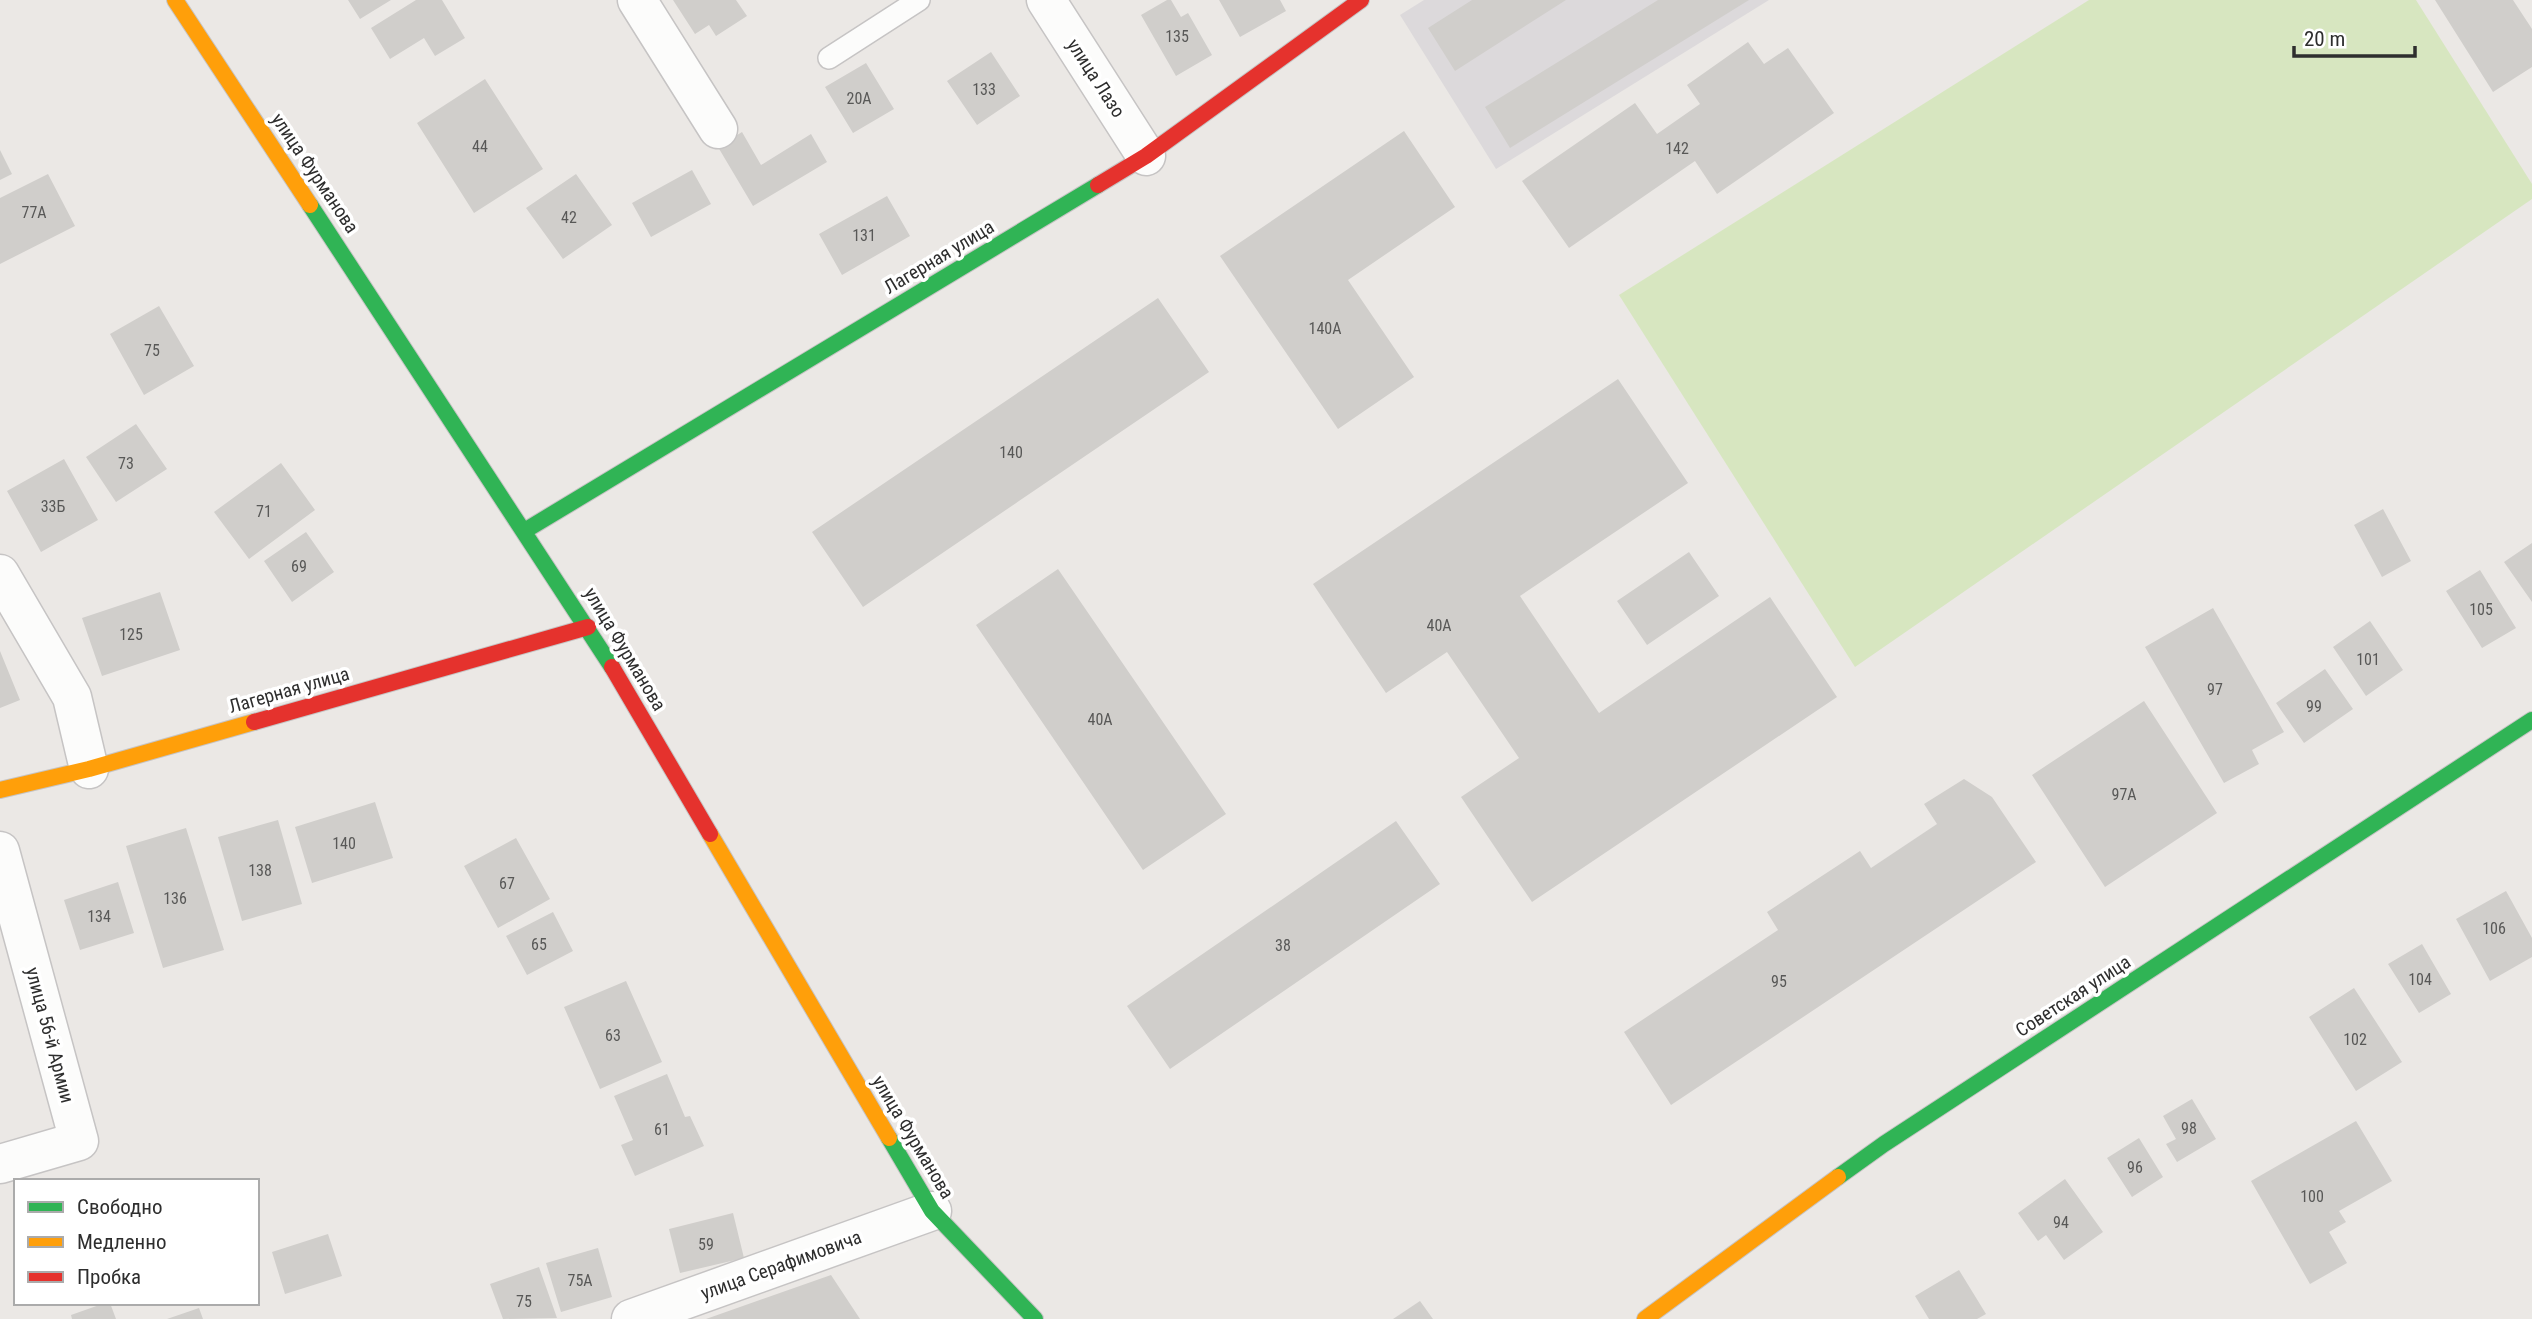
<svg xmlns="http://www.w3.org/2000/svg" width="2532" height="1319" font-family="'Roboto Condensed',sans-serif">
	<rect width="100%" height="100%" fill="#ebe8e5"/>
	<!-- industrial -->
	<path fill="#dcd9db" d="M1424 0H1769L1496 169 1400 15Z"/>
	<!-- pitch -->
	<path fill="#d7e6c0" d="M2089 0H2416L2532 184V199L1855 667 1619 295Z"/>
	<!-- building -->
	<path fill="#d0cecb" d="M348 0H391L360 19Z
		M416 0H442L465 38 435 56 424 38 390 59 371 28Z
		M673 0H736L747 16 716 36 709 25 695 34Z
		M1167 0H1171L1181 17 1188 13 1212 55 1176 76 1141 15Z
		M1219 0H1280L1286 11 1240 37Z
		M1472 0H1566L1455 71 1428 28Z
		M1658 0H1749L1510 148 1485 107Z
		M2435 0H2513L2532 29V67L2493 92Z
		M1748 42 1764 64 1788 48 1834 113 1717 194 1695 161 1569 248 1522 181 1635 103 1657 134 1700 104 1687 85Z
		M991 52 1020 96 977 125 947 81Z
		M866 63 894 109 853 133 825 87Z
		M485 79 543 169 474 213 417 123Z
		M1404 131 1455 207 1348 280 1414 377 1338 429 1220 256Z
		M742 132 761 165 811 134 827 162 753 206 718 147Z
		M0 150 12 174 0 180Z
		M692 170 711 204 651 237 632 203Z
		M48 174 75 226 0 264V198Z
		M576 174 612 225 563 259 526 208Z
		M887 196 910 236 842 275 819 234Z
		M1158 298 1209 372 863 607 812 532Z
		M159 306 194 366 144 395 110 334Z
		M1618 379 1688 483 1520 596 1599 713 1770 597 1837 697 1532 902 1461 797 1519 758 1447 652 1386 693 1313 584Z
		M136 424 167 469 116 502 86 457Z
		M64 459 98 520 41 552 7 491Z
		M281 463 315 510 249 559 214 512Z
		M2383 509 2411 561 2382 577 2354 525Z
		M306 532 334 572 292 602 264 561Z
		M2532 543V602L2504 562Z
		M1689 552 1719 596 1647 645 1617 601Z
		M1058 569 1226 814 1143 870 976 625Z
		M2480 570 2516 628 2482 648 2446 591Z
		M160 592 180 650 102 676 82 618Z
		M2213 608 2284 732 2252 750 2259 764 2224 783 2145 647Z
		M2370 621 2403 670 2366 696 2333 647Z
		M0 651 20 700 0 708Z
		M2325 669 2353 709 2304 743 2276 703Z
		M2144 701 2217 813 2105 887 2032 775Z
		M1964 779 1992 797 2036 862 1671 1105 1624 1032 1778 930 1767 912 1860 851 1871 868 1937 824 1924 804Z
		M375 802 393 858 312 883 295 827Z
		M278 820 302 904 242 921 218 837Z
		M1396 821 1440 884 1170 1069 1127 1006Z
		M186 828 224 950 163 968 126 846Z
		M516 838 550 899 498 928 464 866Z
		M118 882 134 933 80 950 64 900Z
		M2506 891 2532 938V957L2490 981 2456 919Z
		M553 912 573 951 527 975 506 936Z
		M2422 944 2451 994 2419 1013 2388 964Z
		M626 981 662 1062 600 1089 564 1007Z
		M2354 988 2402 1062 2356 1091 2309 1017Z
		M667 1074 685 1117 690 1116 704 1146 635 1176 621 1145 633 1140 614 1096Z
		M2192 1099 2216 1139 2177 1162 2166 1144 2176 1139 2163 1116Z
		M2356 1121 2392 1181 2339 1211 2346 1222 2329 1232 2347 1263 2310 1284 2251 1181Z
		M2139 1138 2163 1177 2132 1197 2107 1158Z
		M2065 1179 2103 1232 2064 1260 2046 1235 2038 1241 2018 1213Z
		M733 1213 744 1258 680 1273 669 1229Z
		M328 1234 342 1276 285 1294 272 1252Z
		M598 1248 612 1297 561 1312 546 1263Z
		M539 1267 557 1318 503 1319 490 1284Z
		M1959 1270 1986 1314 1977 1319H1929L1915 1296Z
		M831 1275 860 1319H706Z
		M1420 1301 1433 1319H1393Z
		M105 1303H110L116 1319H72L71 1315Z
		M199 1308 203 1319H167Z"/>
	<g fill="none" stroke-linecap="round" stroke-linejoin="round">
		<!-- lane casing -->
		<g stroke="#c6c4c4" stroke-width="24">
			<path id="lane" d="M829 58 919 0"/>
		</g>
		<!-- street casing -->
		<g stroke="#c6c4c4" stroke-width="41">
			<path id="street" d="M637 0 718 129
				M1046 0 1146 156
				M0 574 72 697 89 769
				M0 851 79 1141 0 1164
				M631 1319 932 1211"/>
		</g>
		<!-- fast casing -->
		<g stroke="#c6c4c4" stroke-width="18">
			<path id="fast" d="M310 205 612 667
				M526 530 1098 185
				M889 1138 932 1211 1035 1319
				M1838 1177 1884 1144 2532 720"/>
		</g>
		<!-- slow casing -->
		<g stroke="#c6c4c4" stroke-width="18">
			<path id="slow" d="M175 0 310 205
				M0 790 89 769 254 722
				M710 834 889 1138
				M1645 1319 1838 1177"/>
		</g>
		<!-- jam casing -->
		<g stroke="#c6c4c4" stroke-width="18">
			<path id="jam" d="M1098 185 1146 156 1361 0
				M612 667 710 834
				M254 722 588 627"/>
		</g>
		<!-- lane -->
		<use href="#lane" stroke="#fcfcfb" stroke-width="21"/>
		<!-- street -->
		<use href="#street" stroke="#fcfcfb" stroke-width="38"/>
		<!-- fast -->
		<use href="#fast" stroke="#30b455" stroke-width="16"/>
		<!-- slow -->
		<use href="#slow" stroke="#ff9f0a" stroke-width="16"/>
		<!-- jam -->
		<use href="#jam" stroke="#e5322d" stroke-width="16"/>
	</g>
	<g text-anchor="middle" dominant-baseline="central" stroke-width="7" stroke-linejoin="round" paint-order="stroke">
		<!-- number labels -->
		<g font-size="16" fill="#585857">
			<text x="1177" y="36">135</text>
			<text x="984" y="89">133</text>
			<text x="859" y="98">20А</text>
			<text x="480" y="146">44</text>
			<text x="1677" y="148">142</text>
			<text x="34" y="212">77А</text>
			<text x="569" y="217">42</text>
			<text x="864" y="235">131</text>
			<text x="1325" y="328">140А</text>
			<text x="152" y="350">75</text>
			<text x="1011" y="452">140</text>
			<text x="126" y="463">73</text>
			<text x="53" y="506">33Б</text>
			<text x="264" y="511">71</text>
			<text x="299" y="566">69</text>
			<text x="2481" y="609">105</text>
			<text x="1439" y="625">40А</text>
			<text x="131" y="634">125</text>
			<text x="2368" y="659">101</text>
			<text x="2215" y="689">97</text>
			<text x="2314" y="706">99</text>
			<text x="1100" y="719">40А</text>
			<text x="2124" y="794">97А</text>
			<text x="344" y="843">140</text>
			<text x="260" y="870">138</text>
			<text x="507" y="883">67</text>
			<text x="175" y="898">136</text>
			<text x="99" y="916">134</text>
			<text x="2494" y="928">106</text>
			<text x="539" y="944">65</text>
			<text x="1283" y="945">38</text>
			<text x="2420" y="979">104</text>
			<text x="1779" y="981">95</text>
			<text x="613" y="1035">63</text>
			<text x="2355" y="1039">102</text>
			<text x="2189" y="1128">98</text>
			<text x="662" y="1129">61</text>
			<text x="2135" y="1167">96</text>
			<text x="2312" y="1196">100</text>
			<text x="2061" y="1222">94</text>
			<text x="706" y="1244">59</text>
			<text x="580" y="1280">75А</text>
			<text x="524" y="1301">75</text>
		</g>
		<!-- street labels -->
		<g font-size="19" fill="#2e2e2e" stroke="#fff">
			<text transform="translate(1096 78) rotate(57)">улица Лазо</text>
			<text transform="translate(315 173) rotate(56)">улица Фурманова</text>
			<text transform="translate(939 257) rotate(-31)">Лагерная улица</text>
			<text transform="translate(625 649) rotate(59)">улица Фурманова</text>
			<text transform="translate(289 690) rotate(-16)">Лагерная улица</text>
			<text transform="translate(2073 996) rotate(-33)">Советская улица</text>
			<text transform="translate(50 1035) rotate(75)">улица 56-й Армии</text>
			<text transform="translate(913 1137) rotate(59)">улица Фурманова</text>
			<text transform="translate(781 1265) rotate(-20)">улица Серафимовича</text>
		</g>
	</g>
	<!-- legend -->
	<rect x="14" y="1179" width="245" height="126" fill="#ffffff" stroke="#ababab" stroke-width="2"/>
	<rect x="28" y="1202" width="35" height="10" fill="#30b455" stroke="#ababab" stroke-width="2"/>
	<text x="77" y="1214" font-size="21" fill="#2e2e2e">Свободно</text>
	<rect x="28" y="1237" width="35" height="10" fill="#ff9f0a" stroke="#ababab" stroke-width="2"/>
	<text x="77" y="1249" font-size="21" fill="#2e2e2e">Медленно</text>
	<rect x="28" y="1272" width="35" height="10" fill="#e5322d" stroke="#ababab" stroke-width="2"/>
	<text x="77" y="1284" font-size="21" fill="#2e2e2e">Пробка</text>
	<!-- scale -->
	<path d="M2294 46v10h121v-10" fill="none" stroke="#2e2e2e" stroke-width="3.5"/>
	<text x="2304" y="46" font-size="21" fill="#2e2e2e" stroke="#ffffff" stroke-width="5" paint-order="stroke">20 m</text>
</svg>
